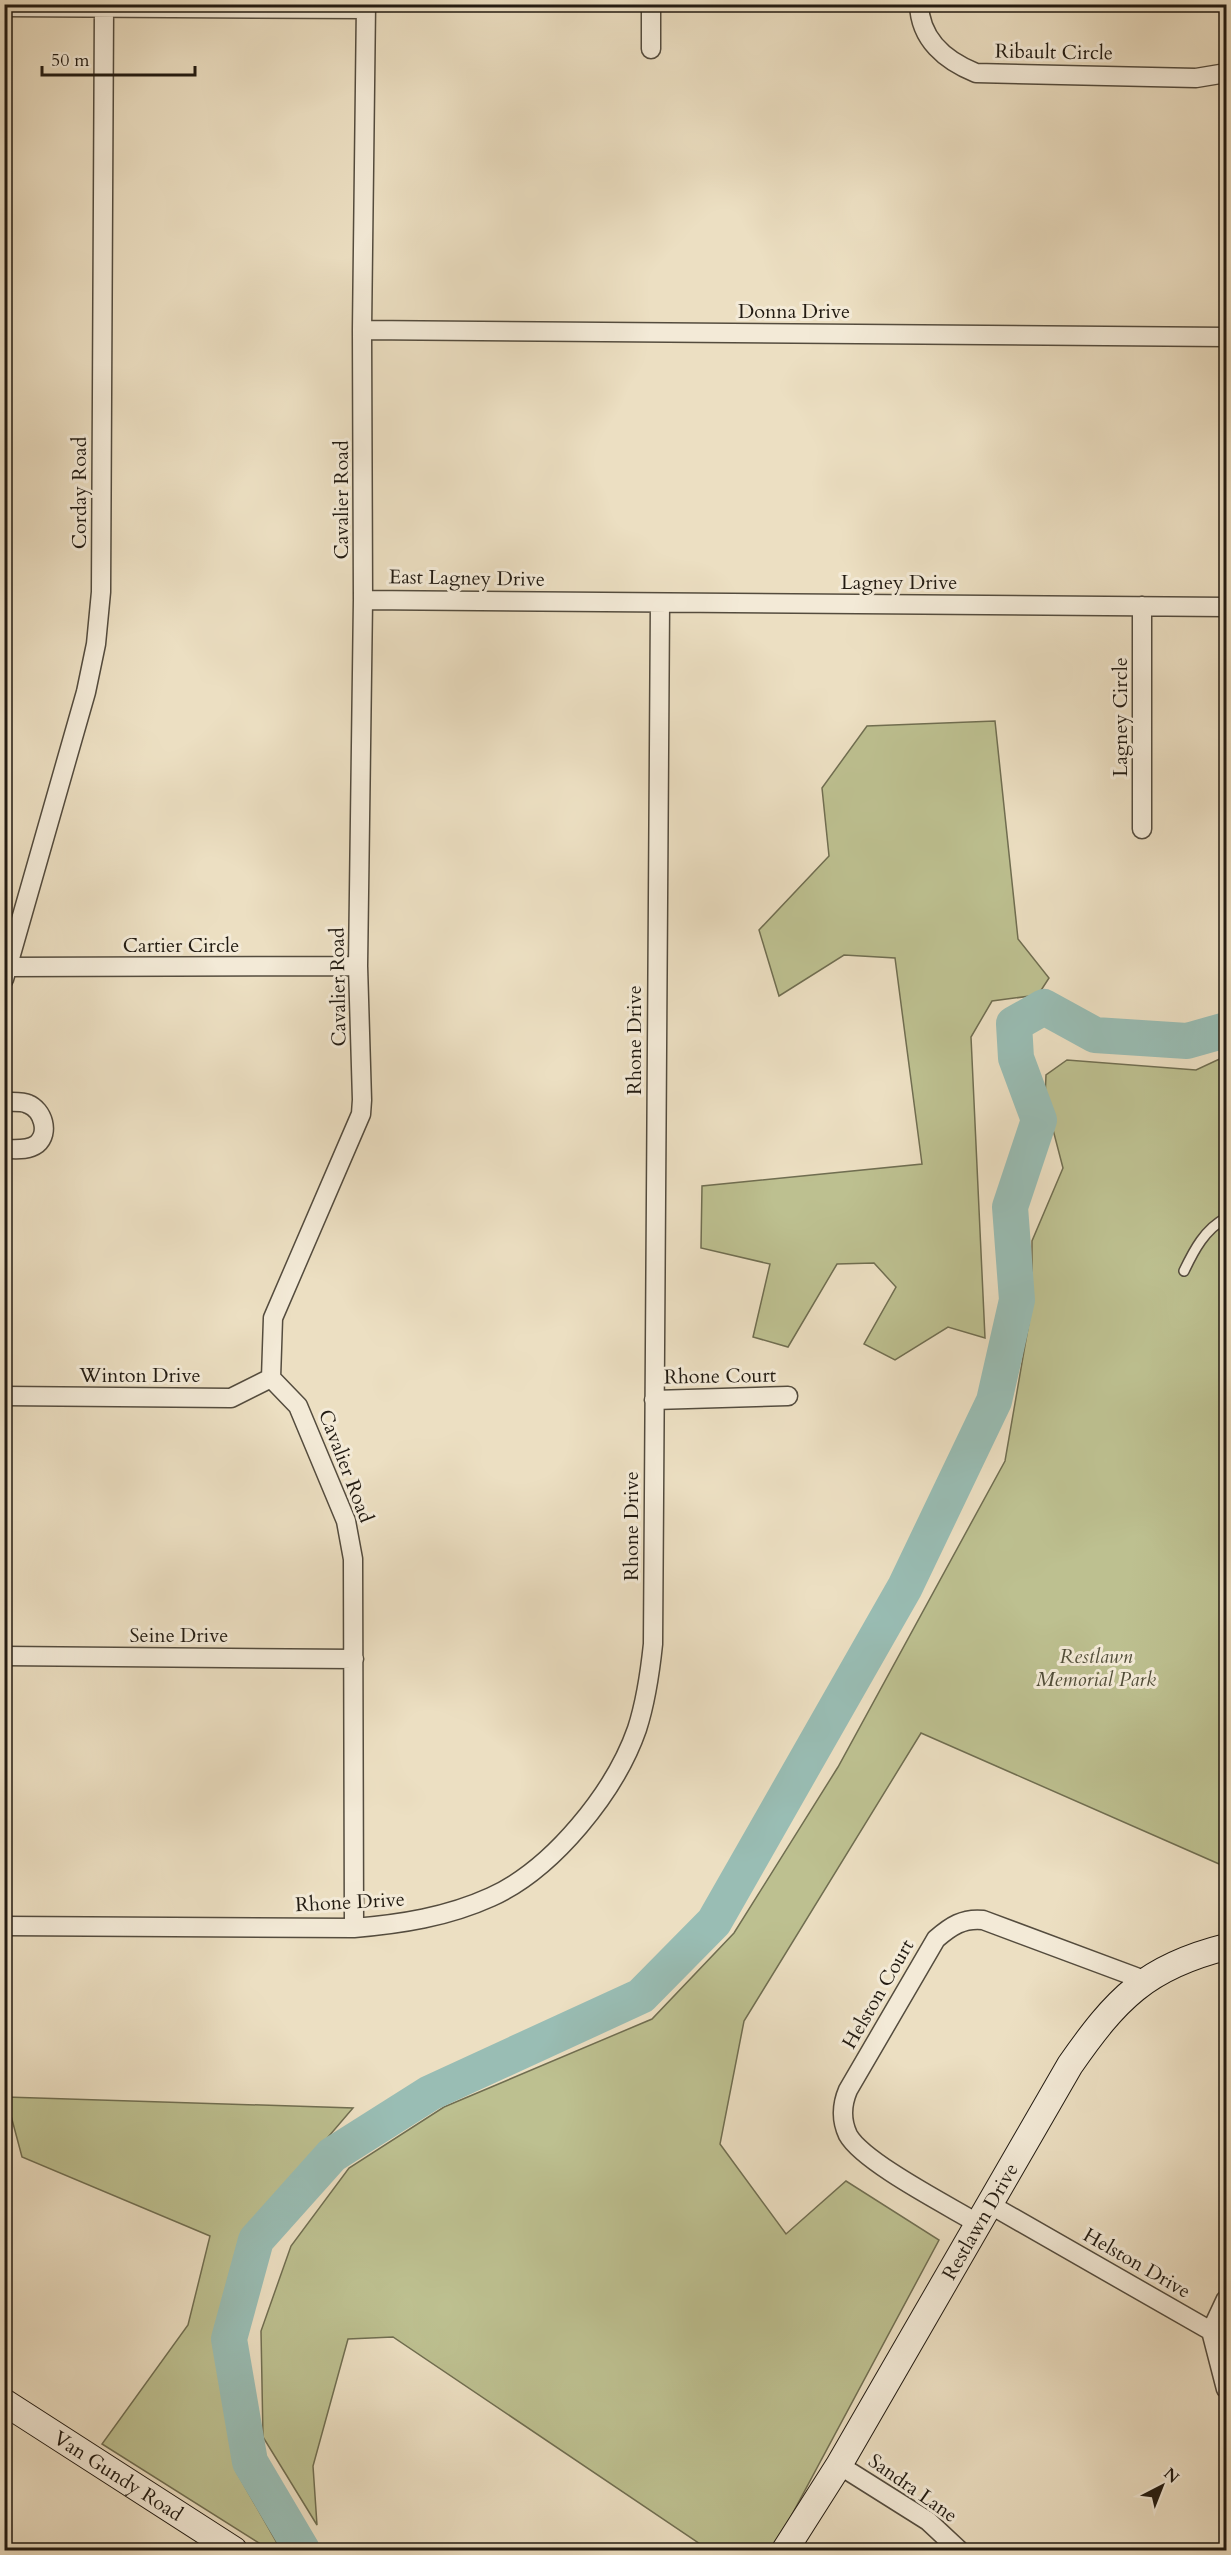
<svg xmlns="http://www.w3.org/2000/svg" width="1231" height="2555" font-family="Cardo,serif">
	<rect width="100%" height="100%" fill="#ecdfc2"/>
	<filter id="stains"><feTurbulence type="fractalNoise" baseFrequency=".00333" numOctaves="4"/><feColorMatrix values="0 0 0 0 .2 0 0 0 0 .09 0 0 0 0 .02 0 0 0 .5 -.17"/></filter>
	<radialGradient id="worn" r=".72"><stop offset=".6" stop-color="#630" stop-opacity="0"/><stop offset="1" stop-color="#630" stop-opacity=".3"/></radialGradient>
	<!-- green -->
	<path fill="#bdc090" stroke="#706e51" stroke-width="1.5" d="M995 721 1018 939 1049 978 1038 995 992 1001 971 1037 985 1338 948 1327 895 1360 864 1344 896 1287 874 1263 837 1264 788 1347 753 1337 770 1264 701 1248 702 1186 922 1164 895 958 844 955 779 996 759 930 829 856 822 788 867 726Z
		M1226 1056V1867L921 1733 744 2021 720 2144 786 2234 846 2181 939 2240 773 2550H709L393 2337 348 2339 313 2466 317 2525 263 2437 261 2331 291 2246 349 2168 444 2107 652 2019 734 1933 838 1767 1005 1461 1032 1305V1241L1063 1168 1045 1099 1046 1075 1067 1060 1196 1070Z
		M6 2097 353 2108 245 2234 215 2339 236 2471 281 2550H270L102 2444 188 2325 210 2236 22 2157Z"/>
	<g fill="none" stroke-linecap="round" stroke-linejoin="round">
		<!-- river -->
		<path stroke="#99bdb4" stroke-width="36" d="M302 2550 250 2462 229 2339 256 2240 332 2155 430 2093 641 1996 714 1922 905 1587 994 1401 1017 1300 1010 1207 1039 1120 1016 1058 1014 1024 1044 1007 1095 1035 1187 1041 1226 1030"/>
		<!-- lane casing -->
		<g stroke="#544c3e" stroke-width="12">
			<path id="lane" d="M1184 1271C1194 1250 1205 1229 1226 1218"/>
		</g>
		<!-- street casing -->
		<g stroke="#544c3e" stroke-width="21">
			<path id="street" d="M919 4C920 40 946 61 976 73L1196 78 1226 73
				M4 7 366 9
				M651 49V4
				M362 330 1226 337
				M363 600 1226 607
				M1142 829V606
				M4 967 358 966
				M4 979 86 692 96 644 101 592 104 7
				M4 1102C12 1102 22 1101 28 1104 43 1110 50 1133 37 1144 28 1151 15 1149 4 1149
				M4 1396 231 1398 271 1378
				M654 1400 788 1396
				M4 1656 354 1659
				M4 1926 354 1928C401 1924 447 1917 491 1897 553 1869 615 1792 637 1729 646 1701 650 1673 653 1644L660 603
				M354 1928 353 1559 346 1521 298 1406 271 1378 273 1318 361 1114 362 1100 358 966 363 600 362 330 366 4
				M989 2204 1211 2331 1226 2389
				M977 2223C947 2205 863 2162 848 2135 841 2120 842 2104 848 2090L936 1939C951 1926 963 1918 983 1920L1144 1980
				M1211 2331 1226 2299
				M839 2465 928 2521 959 2550"/>
		</g>
		<!-- secondary casing -->
		<g stroke="#221b12" stroke-width="28">
			<g id="secondary">
				<path id="s1" d="M4 2402 234 2550"/>
				<path id="s2" d="M785 2550 839 2465 1070 2065C1116 1999 1146 1967 1226 1947"/>
			</g>
		</g>
		<!-- lane -->
		<use href="#lane" stroke="#f3ead7" stroke-width="9"/>
		<!-- street -->
		<use href="#street" stroke="#f3ead7" stroke-width="18"/>
		<!-- secondary -->
		<use href="#secondary" stroke="#f3ead7" stroke-width="26"/>
	</g>
	<g text-anchor="middle" dominant-baseline="central" stroke-width="6" stroke-linejoin="round" paint-order="stroke">
		<!-- street labels -->
		<g font-size="20" fill="#221b12" stroke="#f3ead7">
			<text transform="translate(1054 52) rotate(1)">Ribault Circle</text>
			<text x="794" y="311">Donna Drive</text>
			<text transform="translate(79 493) rotate(-90)">Corday Road</text>
			<text transform="translate(341 500) rotate(-90)">Cavalier Road</text>
			<text transform="translate(467 578) rotate(1)">East Lagney Drive</text>
			<text x="899" y="582">Lagney Drive</text>
			<text transform="translate(1120 717) rotate(-90)">Lagney Circle</text>
			<text x="181" y="945">Cartier Circle</text>
			<text transform="translate(338 987) rotate(-91)">Cavalier Road</text>
			<text transform="translate(634 1040) rotate(-90)">Rhone Drive</text>
			<text x="140" y="1375">Winton Drive</text>
			<text transform="translate(720 1376) rotate(-1)">Rhone Court</text>
			<text transform="translate(346 1466) rotate(69)">Cavalier Road</text>
			<text transform="translate(631 1526) rotate(-90)">Rhone Drive</text>
			<text x="179" y="1635">Seine Drive</text>
			<text transform="translate(350 1902) rotate(-3)">Rhone Drive</text>
			<text transform="translate(878 1994) rotate(-60)">Helston Court</text>
			<text stroke="none"><textPath href="#s2" startOffset="382">Restlawn Drive</textPath></text>
			<text transform="translate(1137 2263) rotate(30)">Helston Drive</text>
			<text stroke="none"><textPath href="#s1" startOffset="136">Van Gundy Road</textPath></text>
			<text transform="translate(913 2488) rotate(35)">Sandra Lane</text>
		</g>
		<!-- park labels -->
		<g font-size="20" font-style="italic" fill="#504d38" stroke="#f3ead7">
			<text x="1096" y="1656">Restlawn<tspan x="1096" dy="23">Memorial Park</tspan></text>
		</g>
	</g>
	<!-- margin -->
	<rect width="1231" height="2555" fill="none" stroke="#ecdfc2" stroke-width="24"/>
	<rect x="6" y="6" width="1219" height="2543" fill="none" stroke="#221b12" stroke-width="3"/>
	<rect x="12" y="12" width="1207" height="2531" fill="none" stroke="#221b12" stroke-width="1.5"/>
	<!-- north arrow -->
	<g transform="translate(1162 2486) rotate(42)" stroke="#f3ead7" stroke-width="4.5" paint-order="stroke">
	<path d="M0-4.5L10 22L0 15L-10 22Z" fill="#221b12"/>
	<text y="-9" font-size="16" font-weight="bold" text-anchor="middle" fill="#221b12">N</text>
	</g>
	<!-- scale -->
	<path d="M42 66v9h153v-9" fill="none" stroke="#221b12" stroke-width="3"/>
	<text x="51" y="66" font-size="18" fill="#221b12" stroke="#f3ead7" stroke-width="4.5" paint-order="stroke">50 m</text>
	<rect width="100%" height="100%" filter="url(#stains)"/>
	<rect width="100%" height="100%" fill="url(#worn)"/>
</svg>
